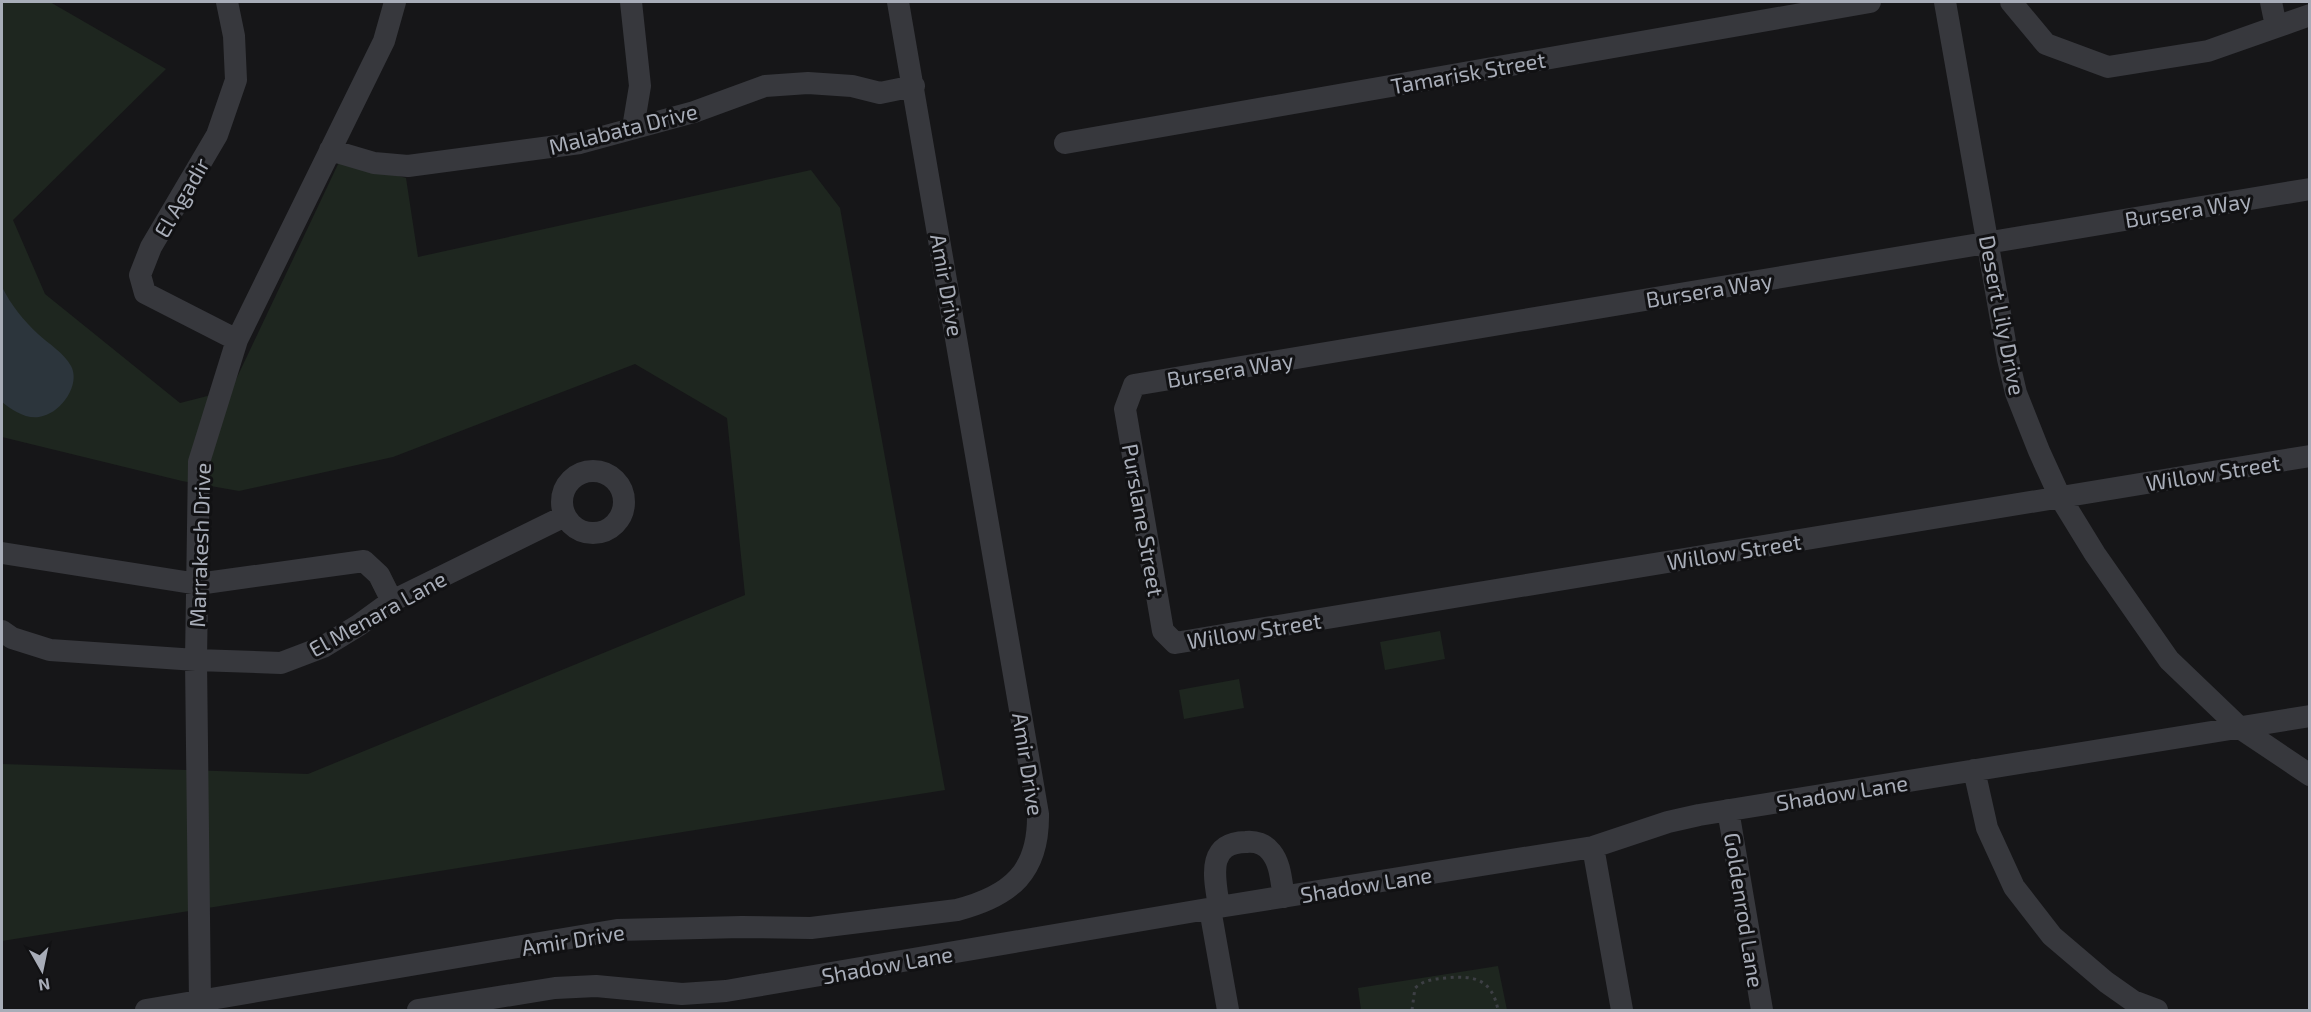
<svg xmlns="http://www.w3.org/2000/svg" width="2311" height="1012" font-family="'Exo 2',sans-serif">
	<rect width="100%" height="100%" fill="#161618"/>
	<!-- green -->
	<path fill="#1e261f" d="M2 2H50L166 69 13 220 45 294 180 403 231 390 340 160 406 178 418 257 811 170 840 208 945 790 2 941V764L308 774 745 595 727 418 635 364 393 457 239 491 182 481 2 437Z
		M1440 631 1445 659 1385 670 1380 642Z
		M1239 679 1244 708 1184 719 1179 690Z
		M1498 966 1507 1010H1361L1358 988Z"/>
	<!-- water -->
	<path fill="#2c353c" d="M2 287C11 305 23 320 38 334 49 344 64 353 71 366 77 377 72 391 65 400 58 409 50 415 39 417 25 419 12 410 2 402Z"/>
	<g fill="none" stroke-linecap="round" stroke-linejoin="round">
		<!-- path -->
		<path stroke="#3d3f44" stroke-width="3" stroke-dasharray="3 4.5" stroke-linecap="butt" d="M1412 1010 1415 988C1424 980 1434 979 1446 978 1474 975 1492 979 1498 1010"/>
		<!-- minor -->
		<path stroke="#37383d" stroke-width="22" d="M227 2 234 36 236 80 217 135 151 247 140 275 145 293 237 340
			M631 2 640 86 633 128
			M1945 2 2008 359 2016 393 2039 451 2060 497 2095 554 2169 660 2240 728 2310 775
			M2011 2 2046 44 2108 67 2208 51 2310 15
			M2271 2 2276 26
			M1065 143 1870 2
			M330 150 374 163 408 166 580 143 694 112 765 86 808 83 852 86 880 93 914 86
			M2310 189 1134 385 1125 409 1163 631 1175 643 2310 456
			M562 502a31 31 0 1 1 62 0a31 31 0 1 1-62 0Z
			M2 553 198 584 364 561 379 575 392 601
			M2 631 12 638 50 650 196 660 281 663 323 647 359 625 392 601 565 516
			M1974 770 1987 828 2014 887 2052 936 2106 982 2133 1001 2157 1010
			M1728 810 1762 1010
			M1593 847 1622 1010
			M1219 907C1215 879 1205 843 1246 842 1255 841 1265 844 1271 852 1281 864 1281 882 1284 897
			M1210 909 1228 1010
			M200 1002 196 660 199 462 237 340 384 41 395 2
			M146 1010 617 930 742 927 811 928 957 910C1011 896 1039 872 1038 814L898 2
			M418 1010 555 988 596 986 682 994 726 991 1219 907 1593 847 1668 822 1699 815 2310 716"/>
	</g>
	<g text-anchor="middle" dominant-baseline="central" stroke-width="6" stroke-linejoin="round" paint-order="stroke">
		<!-- street labels -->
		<g font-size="22" fill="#a8adb8" stroke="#111113">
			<text transform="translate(1468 72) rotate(-10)">Tamarisk Street</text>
			<text transform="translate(623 128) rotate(-14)">Malabata Drive</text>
			<text transform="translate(181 197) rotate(-60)">El Agadir</text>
			<text transform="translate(2188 209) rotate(-9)">Bursera Way</text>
			<text transform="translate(948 285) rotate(80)">Amir Drive</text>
			<text transform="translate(1709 289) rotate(-9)">Bursera Way</text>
			<text transform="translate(2003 315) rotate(79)">Desert Lily Drive</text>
			<text transform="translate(1230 369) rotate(-9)">Bursera Way</text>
			<text transform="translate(2213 472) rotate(-9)">Willow Street</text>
			<text transform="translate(1144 520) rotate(80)">Purslane Street</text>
			<text transform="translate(199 545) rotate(-88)">Marrakesh Drive</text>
			<text transform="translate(1734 551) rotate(-9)">Willow Street</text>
			<text transform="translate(377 613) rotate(-29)">El Menara Lane</text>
			<text transform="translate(1254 630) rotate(-9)">Willow Street</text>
			<text transform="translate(1029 764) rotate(81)">Amir Drive</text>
			<text transform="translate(1842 792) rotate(-9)">Shadow Lane</text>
			<text transform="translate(1366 884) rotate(-9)">Shadow Lane</text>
			<text transform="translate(1745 910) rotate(81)">Goldenrod Lane</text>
			<text transform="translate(573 939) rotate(-9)">Amir Drive</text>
			<text transform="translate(887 964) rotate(-10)">Shadow Lane</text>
		</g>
	</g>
	<!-- border -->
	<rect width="2311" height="1012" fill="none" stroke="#a8adb8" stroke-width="6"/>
	<!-- north arrow -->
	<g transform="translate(42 970) rotate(171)" stroke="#111113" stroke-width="4.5" paint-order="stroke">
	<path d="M0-4.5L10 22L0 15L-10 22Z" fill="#a8adb8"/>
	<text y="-9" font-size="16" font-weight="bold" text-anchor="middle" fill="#a8adb8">N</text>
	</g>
</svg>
